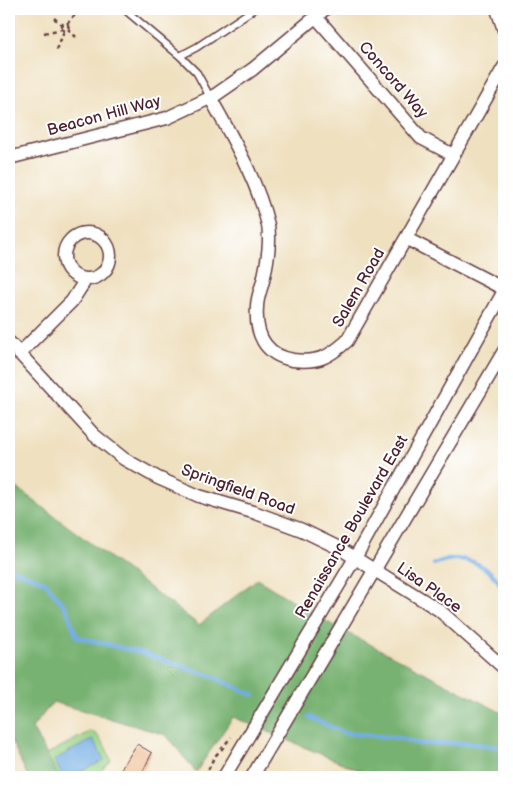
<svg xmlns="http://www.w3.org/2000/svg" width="513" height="786" font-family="'Balsamiq Sans',sans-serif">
	<rect width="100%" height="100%" fill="#fff"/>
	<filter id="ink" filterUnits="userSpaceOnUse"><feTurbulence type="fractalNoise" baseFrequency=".02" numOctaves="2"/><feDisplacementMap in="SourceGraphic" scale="10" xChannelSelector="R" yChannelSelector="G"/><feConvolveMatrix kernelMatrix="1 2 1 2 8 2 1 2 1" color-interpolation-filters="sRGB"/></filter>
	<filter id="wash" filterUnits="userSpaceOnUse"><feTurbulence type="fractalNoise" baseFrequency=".0096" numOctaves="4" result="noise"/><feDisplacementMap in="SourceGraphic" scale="20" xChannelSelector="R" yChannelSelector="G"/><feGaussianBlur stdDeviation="1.12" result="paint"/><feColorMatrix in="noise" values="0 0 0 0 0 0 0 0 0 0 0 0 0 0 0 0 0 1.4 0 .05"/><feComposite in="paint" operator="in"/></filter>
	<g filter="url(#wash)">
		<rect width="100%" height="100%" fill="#efe0bf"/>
		<!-- green -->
		<path fill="#96d084" stroke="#707858" d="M91 731C102 737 107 749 111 761L98 774V777H54L46 758 49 753Z"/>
		<!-- forest -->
		<path fill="#78b272" stroke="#61684e" d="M9 482 199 625 257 579 327 622 504 714V777H375L233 717 196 772 166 735 53 702 32 728 59 777H28L9 736Z"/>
		<!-- water -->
		<path fill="#73ade3" stroke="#5e6687" d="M93 739 104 760 71 777H63L54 760Z"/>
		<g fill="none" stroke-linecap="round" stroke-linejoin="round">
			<!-- stream -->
			<path stroke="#73ade3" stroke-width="4.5" d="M434 564C462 552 488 563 504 589
				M9 568 45 582 66 608 77 637 142 653 213 677 253 695
				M503 617 504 615
				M309 717 344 733 399 738 420 744 470 743 504 748"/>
		</g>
		<g id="blocks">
			<!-- building -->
			<path fill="#eaad7a" d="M137 744 152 753 140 777H116Z"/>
		</g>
	</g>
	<g filter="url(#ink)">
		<use href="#blocks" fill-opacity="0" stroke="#633c41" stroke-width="1"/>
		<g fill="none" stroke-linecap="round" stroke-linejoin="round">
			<!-- service casing -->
			<g stroke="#633c41" stroke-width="9">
				<path id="service" d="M124 9 180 56 197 73 210 97
					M180 56 197 47 254 9"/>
			</g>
			<!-- minor casing -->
			<g stroke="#633c41" stroke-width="15">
				<path id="minor" d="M497 9 504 30
					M316 17 421 138 453 155
					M210 97C232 138 257 179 268 225 271 242 267 264 263 281 261 289 257 298 257 307 255 333 264 355 293 360 318 363 329 357 347 341L504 67
					M9 158 167 118 214 96 253 69 325 9
					M64 256a23 23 0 1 1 46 0a23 23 0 1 1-46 0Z
					M407 239 504 289
					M9 342 94 435 124 459 158 478 199 496 256 513 302 530 339 548 439 610 504 668
					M19 354 72 301 86 279
					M224 777 355 558 504 291
					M252 777 504 351"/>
			</g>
			<!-- path -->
			<path stroke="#633c41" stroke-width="2.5" stroke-dasharray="4 4" stroke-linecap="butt" d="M54 18 62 25
				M61.5 27a3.5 3.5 0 1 1 7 0a3.5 3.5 0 1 1-7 0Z
				M67 24 80 9
				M68 29 76 37
				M44 33 62 29
				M57 50 64 31
				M327 576 328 560
				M160 777 162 773 170 777
				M205 777 214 757 221 750 231 737"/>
			<!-- service -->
			<use href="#service" stroke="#fff" stroke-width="6"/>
			<!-- minor -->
			<use href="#minor" stroke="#fff" stroke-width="12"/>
		</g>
	</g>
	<g text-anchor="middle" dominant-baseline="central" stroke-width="4" stroke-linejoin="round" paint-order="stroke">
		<!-- street labels -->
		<g font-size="16" fill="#4a1f2b" stroke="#fff">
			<text transform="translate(393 80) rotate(49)">Concord Way</text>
			<text transform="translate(104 116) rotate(-15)">Beacon Hill Way</text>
			<text transform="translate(359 288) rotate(-60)">Salem Road</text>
			<text transform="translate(238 490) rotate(20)">Springfield Road</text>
			<text transform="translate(352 527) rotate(-60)">Renaissance Boulevard East</text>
			<text transform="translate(429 588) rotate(35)">Lisa Place</text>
		</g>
	</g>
	<!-- margin -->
	<rect width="513" height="786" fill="none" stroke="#fff" stroke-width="30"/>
</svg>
